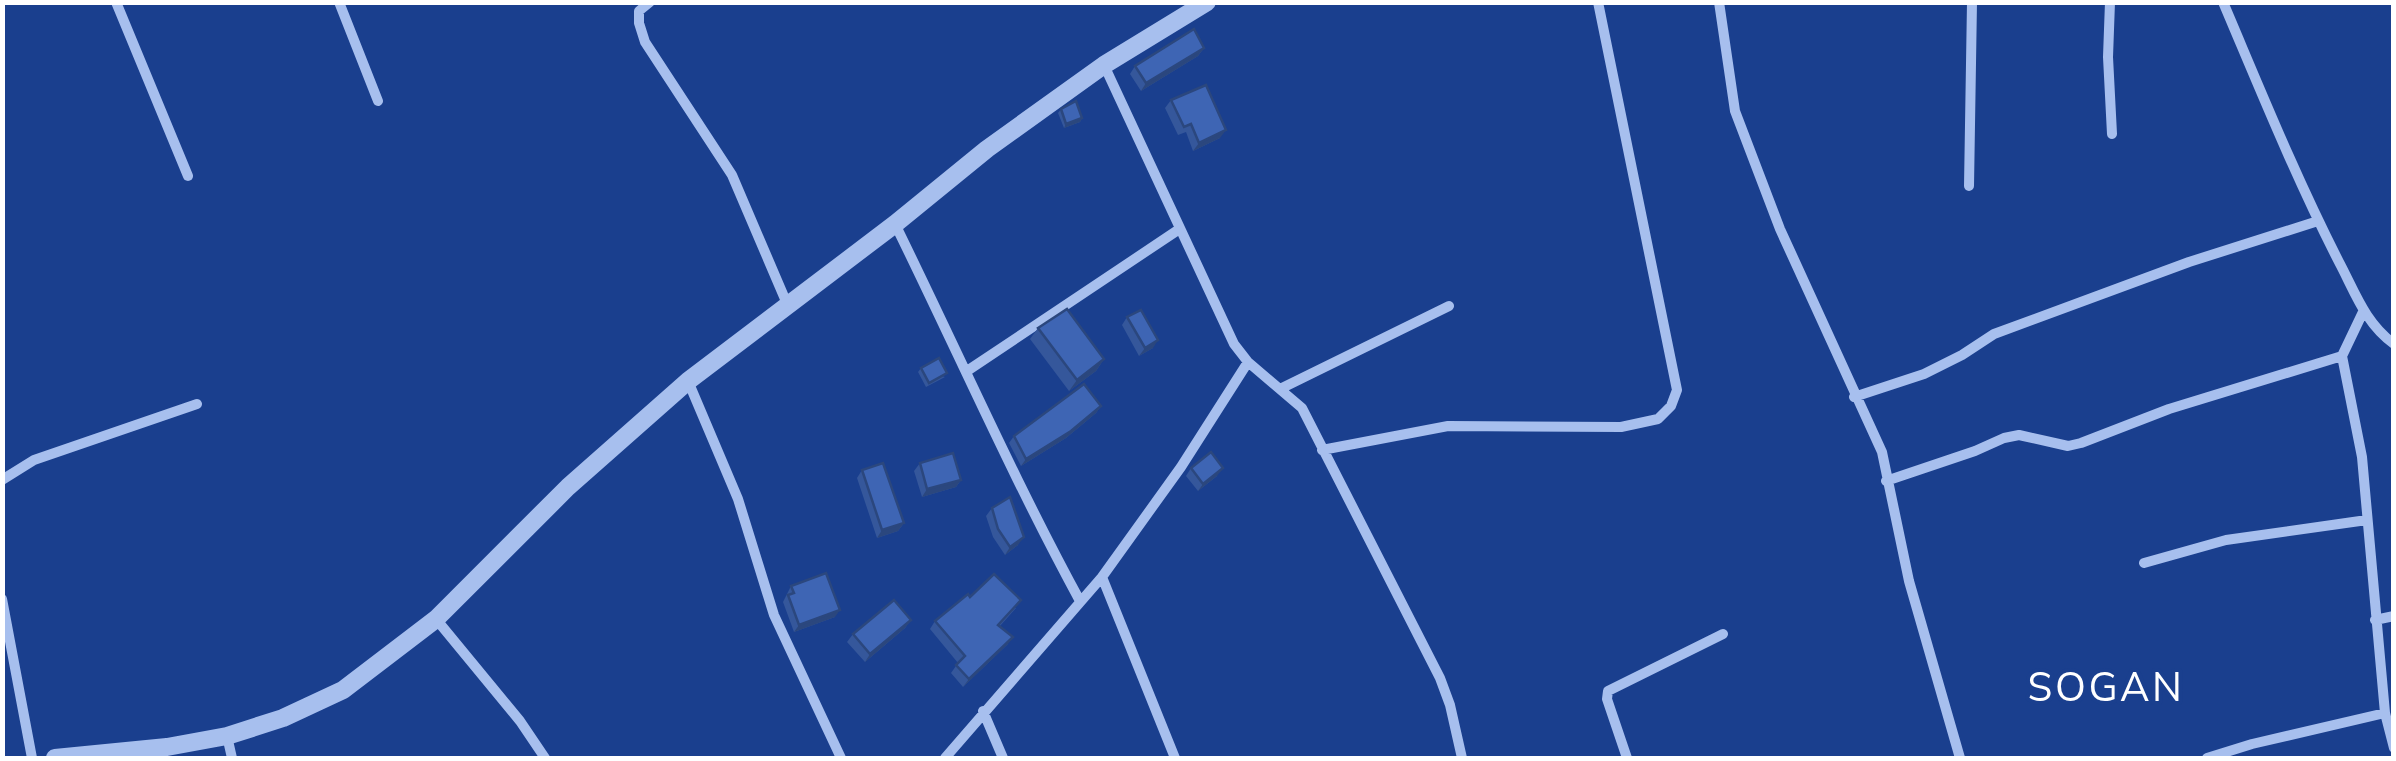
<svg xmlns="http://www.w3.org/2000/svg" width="2396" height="761" font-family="Mulish,sans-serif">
	<rect width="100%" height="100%" fill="#1a3f8e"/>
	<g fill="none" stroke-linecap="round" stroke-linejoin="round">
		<!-- minor -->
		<path stroke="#a7bfee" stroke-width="10" d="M116 2 188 176
			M339 2 378 101
			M650 2 639 11V23L645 42 732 175 788 306
			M1719 2 1735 111 1780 229 1882 452 1909 581 1960 758
			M2110 2 2108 57 2112 134
			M2223 2C2260 89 2296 178 2339 262 2355 292 2365 323 2394 344
			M1104 65 1234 344 1248 362 1302 408 1440 678 1450 705 1462 758
			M1969 186 1972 2
			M895 224C957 350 1013 478 1080 601
			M2363 312 2342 356 2362 457 2385 713 2394 748
			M967 371 1178 230
			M688 381 738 499 774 615 841 758
			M1282 388 1449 306
			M1854 397 1924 374 1962 355 1994 334 2189 262 2318 221
			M1322 450 1448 426 1621 427 1658 419 1671 406 1677 390 1598 2
			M2 480 34 460 197 404
			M1886 481 1975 451 2004 438 2019 435 2068 446 2081 443 2169 409 2342 356
			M2144 563 2226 540 2367 520
			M1102 577 1175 758
			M2 599 32 758
			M436 619 520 721 545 758
			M2375 620 2394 616
			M983 711 1003 758
			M227 736 232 758
			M945 758 1102 577 1181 467 1248 362
			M1627 758 1607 699 1608 691 1723 634
			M2207 758 2252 744 2385 713"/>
		<!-- tertiary -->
		<path stroke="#a7bfee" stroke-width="18" d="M55 758 167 747 227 736 283 718 343 690 436 619 568 487 688 381 895 224 987 149 1104 65 1207 2"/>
	</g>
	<!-- wall -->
	<path fill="#35579b" d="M1204 48 1198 56 1141 91 1130 74 1135 66Z
		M1171 100 1220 138 1193 151 1186 132 1178 135 1165 108Z
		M1061 109 1082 118 1080 122 1064 128 1058 113Z
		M1127 317 1153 348 1139 356 1122 325Z
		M1038 328 1104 359 1096 371 1069 391 1030 339Z
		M921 368 945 377 926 387 918 372Z
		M1101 406 1096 413 1066 438 1021 466 1009 443 1014 436Z
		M920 463 961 480 956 487 922 497 914 471Z
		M1191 468 1217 476 1198 491 1186 476Z
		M862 470 904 523 898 531 877 538 857 478Z
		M992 508 1018 545 1005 555 993 537 986 516Z
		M791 586 835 617 794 632 783 602Z
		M970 597 1016 608 1000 626 1008 644 963 687 951 673 958 663 930 629 935 621Z
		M911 620 905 628 865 662 847 642 853 634Z"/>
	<!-- shaded-wall -->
	<path fill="#2b477e" d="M1204 48 1198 56 1141 91 1146 83Z
		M1082 118 1080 122 1064 128 1066 124Z
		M1226 130 1220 138 1193 151 1199 143Z
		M1158 340 1153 348 1139 356 1145 348Z
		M1104 359 1096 371 1069 391 1077 380Z
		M1101 406 1096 413 1066 438 1021 466 1026 459Z
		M1223 468 1217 476 1198 491 1203 484Z
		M961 480 956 487 922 497 927 489Z
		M904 523 898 531 877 538 882 530Z
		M1024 537 1018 545 1005 555 1010 547Z
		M840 610 835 617 794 632 799 625Z
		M911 620 905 628 865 662 870 654Z
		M1013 637 1008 644 963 687 969 679Z"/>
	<!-- building -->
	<path fill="#3e65b4" stroke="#2b477e" stroke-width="2.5" d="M1194 29 1204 48 1146 83 1135 66Z
		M1206 85 1226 130 1199 143 1191 124 1184 127 1171 100Z
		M1076 101 1082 118 1066 124 1061 109Z
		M1067 309 1104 359 1077 380 1038 328Z
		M1141 310 1158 340 1145 348 1127 317Z
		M939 358 947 373 929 383 921 368Z
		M1084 384 1101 406 1071 431 1026 459 1014 436Z
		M1211 452 1223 468 1203 484 1191 468Z
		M953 453 961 480 927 489 920 463Z
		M883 463 904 523 882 530 862 470Z
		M1010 497 1024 537 1010 547 998 529 992 508Z
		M826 573 840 610 799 625 788 595 794 593 791 586Z
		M994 574 1021 600 998 625 1013 637 969 679 956 665 965 656 935 621 968 594 970 597Z
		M894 600 911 620 870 654 853 634Z"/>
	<g text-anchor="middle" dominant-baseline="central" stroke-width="8" stroke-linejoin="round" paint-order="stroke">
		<!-- quarter labels -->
		<g font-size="40" letter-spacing="2.5" fill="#fff" stroke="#1a3f8e">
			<text x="2106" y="686">SOGAN</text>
		</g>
	</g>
	<!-- border -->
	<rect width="2396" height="761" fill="none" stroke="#ffffff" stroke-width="10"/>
</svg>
